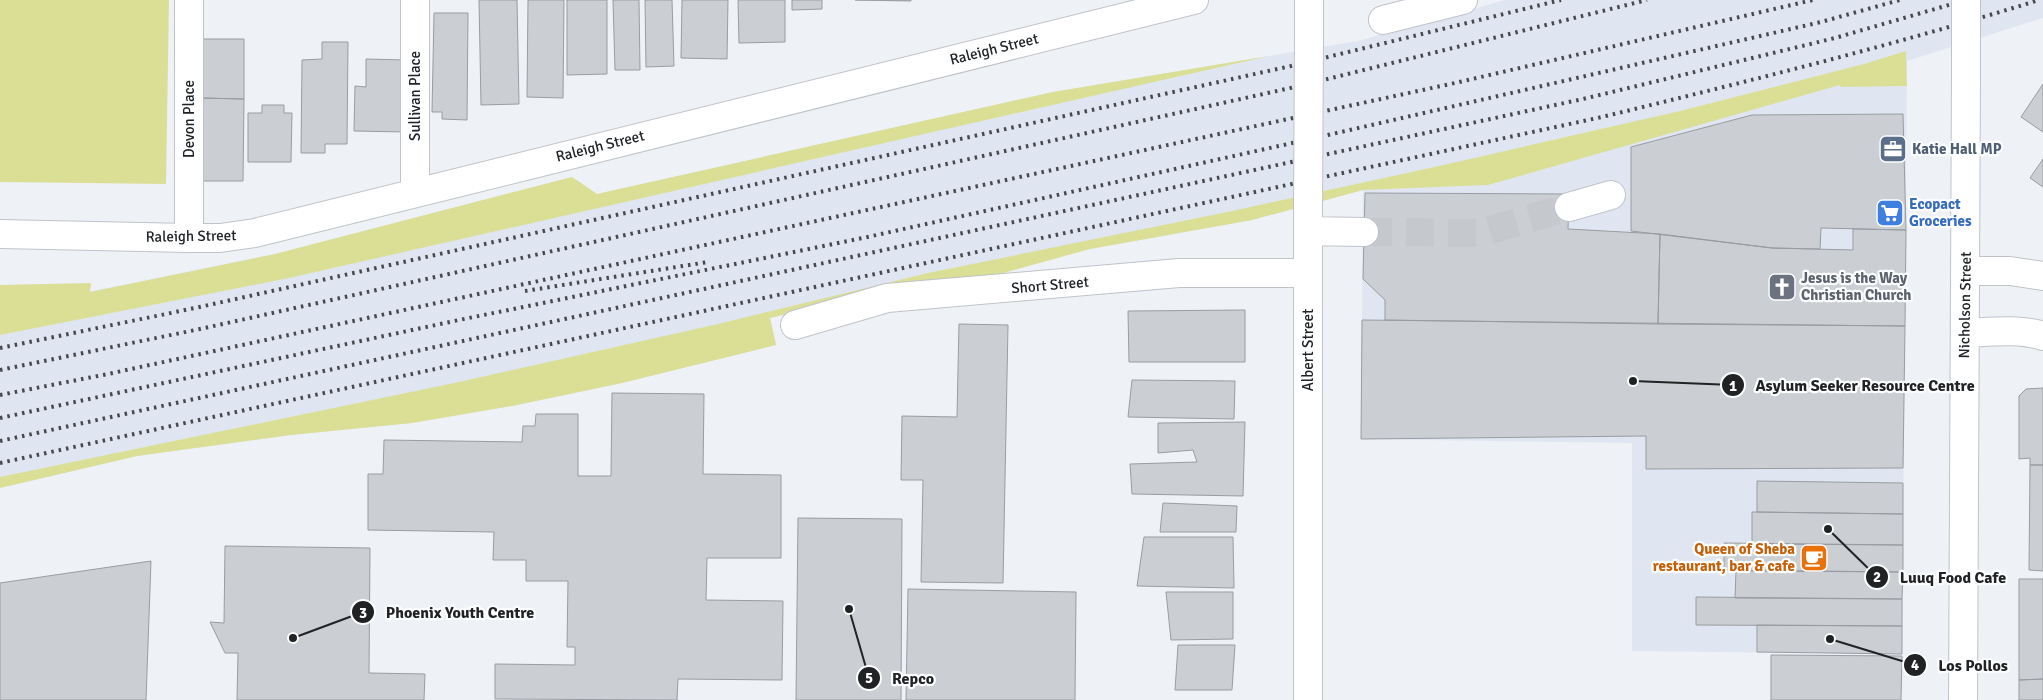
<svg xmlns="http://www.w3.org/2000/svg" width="2043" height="700" font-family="Signika,sans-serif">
	<rect width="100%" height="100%" fill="#eef1f6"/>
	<!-- built -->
	<path fill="#dfe6f2" d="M1505 0H2043V18L1907 61 1902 654 1632 651V443L1361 439 1363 190 1252 220 1090 249 892 289 770 318 776 345 622 383 512 406 412 423 291 435 137 456 0 488V310L275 254 572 177 597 194 1053 92 1358 41Z"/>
	<!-- green -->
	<path fill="#dbdf96" d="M0 0H169L166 184 0 182Z
		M1906 51 1907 86 1841 87 1840 85 1488 185 1363 190 1252 220 1090 249 978 280 892 289 770 318 776 345 622 383 512 406 412 423 291 435 137 456 0 488V477L459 382 718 324 928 273 1232 211 1439 166 1680 111 1864 64Z
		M1269 56 289 278 0 335V285L91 283 90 292 275 254 572 177 597 194 1053 92Z"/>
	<!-- building -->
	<path fill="#cbced3" stroke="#999ca1" d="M479 0H517L519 104 481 105Z
		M528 0H564L563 98 527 97Z
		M567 0H607V74L567 75Z
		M613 0H639L640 70H615Z
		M645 0H672L674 66 646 67Z
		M682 0H728L727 59 681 58Z
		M738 0H785V42L739 43Z
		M792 0H822V9L792 10Z
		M855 0H911V1Z
		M434 13H468L467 120 442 119V112H432Z
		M202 39H244V99L201 98Z
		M322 42H348L347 144H325V153H301L302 60 322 59Z
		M366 59 406 60V132L354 131 355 86 366 87Z
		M2043 84V132L2021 117Z
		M201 98 244 99 243 181H200Z
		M262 105H284V113H292L291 162H248V113H262Z
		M1903 114 1906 230 1821 228 1820 249 1772 248 1631 231V147L1752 115Z
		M2043 159V187L2030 178Z
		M1365 193 1569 194 1568 229 1660 234 1658 324 1385 320V300L1363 279Z
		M1853 229 1906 230 1905 326 1658 324 1660 234 1772 248 1853 250Z
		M1245 310V362H1129L1128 311Z
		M1362 320 1905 326 1903 468 1646 469V436L1361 439Z
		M959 324 1008 325 1003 583 921 582 923 480H901L902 416 957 417Z
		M1132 380 1235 381 1234 419 1128 417Z
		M2043 388V465H2030V458L2019 459V396L2026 389Z
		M612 393 704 394 703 474 781 475V558H707L706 600 783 601 782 680 678 679 677 700 495 699V664L575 665V647H567L568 581H526V560H493L494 532 368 530V474H383L384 440 522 442 523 426H535L536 414H578V476H611Z
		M1245 422 1243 496 1132 494 1130 464 1197 462 1193 450 1158 453V423Z
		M2030 465H2043V571L2029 570Z
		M1757 481 1903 483V514L1757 512Z
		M1163 503 1237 506 1236 532H1160Z
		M1752 512 1903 514V545L1752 544Z
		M798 518 902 519 901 700H796Z
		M1144 537H1233L1234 588 1137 586Z
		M1724 543 1903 545V572L1724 570Z
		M225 546 370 548 369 673 425 674 424 700H237L238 653H225L210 622 224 623Z
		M151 561 146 700H0V583Z
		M1736 571 1903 572 1902 599 1735 598Z
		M2019 579H2043V679L2019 680Z
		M908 589 1076 592 1075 700H906Z
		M1166 592H1233V639L1171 640Z
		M1696 597 1902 599V626L1696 625Z
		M1757 625 1902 626V654L1757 652Z
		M1178 645H1235L1232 690H1175Z
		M1771 655 1902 656 1901 700H1771Z
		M2043 679V700H2019V680Z"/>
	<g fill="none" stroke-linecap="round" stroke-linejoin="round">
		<!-- minor-tunnel -->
		<path stroke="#c5c8cc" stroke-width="28" stroke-dasharray="28 14" stroke-linecap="butt" d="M1364 232 1480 233 1569 207"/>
		<!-- minor casing -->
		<g stroke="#c0c3c8" stroke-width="30">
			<path id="minor" d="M189 0V238
				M1383 20 1463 0
				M1309 38V0
				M415 192V0
				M1569 207 1611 195
				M1308 231 1364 232
				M0 234 189 238H220L255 233 1194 0
				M1966 271H2010L2043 276
				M795 325 887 298 1179 273H1308
				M1965 333C1990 332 2019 328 2043 336
				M1308 700V207
				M1963 700 1966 76"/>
		</g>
		<!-- minor -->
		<use href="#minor" stroke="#fff" stroke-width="28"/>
		<!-- rail -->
		<path stroke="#47494b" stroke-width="4" stroke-dasharray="2.5 5" stroke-linecap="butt" d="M525 291 708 262
			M0 348 195 308 1291 66 1561 0
			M0 370 200 329 1295 87 1647 0
			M0 395 108 374 1455 83 1813 0
			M0 418 459 320 863 238 1306 140 1734 42 1821 22 1900 0
			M0 441 1583 99 1835 38 1966 0
			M0 463 1602 117C1749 81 1895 45 2039 0"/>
		<!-- minor-bridge casing -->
		<g stroke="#c0c3c8" stroke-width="30" stroke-linecap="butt">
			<path id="minor-bridge" d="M1966 0V76
				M1308 207 1309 38"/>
		</g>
		<!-- minor-bridge -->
		<use href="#minor-bridge" stroke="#fff" stroke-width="28"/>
	</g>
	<!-- icons -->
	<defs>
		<g id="office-square" transform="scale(1.4375)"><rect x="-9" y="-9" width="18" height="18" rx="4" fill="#5c6f8a" stroke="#fdfeff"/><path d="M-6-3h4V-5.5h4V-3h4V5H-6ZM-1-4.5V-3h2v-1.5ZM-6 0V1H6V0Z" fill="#fff"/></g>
		<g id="supermarket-square" transform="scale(1.4375)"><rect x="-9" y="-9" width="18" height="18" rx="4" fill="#3f7fe0" stroke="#fdfeff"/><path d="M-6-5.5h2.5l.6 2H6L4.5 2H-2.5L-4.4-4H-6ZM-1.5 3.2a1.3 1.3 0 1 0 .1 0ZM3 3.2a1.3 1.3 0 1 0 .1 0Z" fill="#fff"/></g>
		<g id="church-square" transform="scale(1.4375)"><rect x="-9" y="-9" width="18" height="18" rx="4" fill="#6b7280" stroke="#fdfeff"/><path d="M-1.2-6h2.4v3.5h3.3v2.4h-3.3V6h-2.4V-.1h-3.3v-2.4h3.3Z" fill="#fff"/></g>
		<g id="cafe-square" transform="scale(1.4375)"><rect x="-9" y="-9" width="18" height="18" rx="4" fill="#e8710a" stroke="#fdfeff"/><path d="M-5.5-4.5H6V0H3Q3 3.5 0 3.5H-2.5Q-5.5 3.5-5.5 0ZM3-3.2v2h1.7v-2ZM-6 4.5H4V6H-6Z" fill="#fff"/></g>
	</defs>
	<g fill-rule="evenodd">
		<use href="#office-square" x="1893" y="149"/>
		<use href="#supermarket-square" x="1890" y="213"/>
		<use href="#church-square" x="1782" y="287"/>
		<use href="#cafe-square" x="1814" y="558"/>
	</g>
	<g text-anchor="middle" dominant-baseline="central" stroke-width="4.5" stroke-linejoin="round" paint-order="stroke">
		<!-- street labels -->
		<g font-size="15" fill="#212224" stroke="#fdfeff">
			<text transform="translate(994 49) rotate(-14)">Raleigh Street</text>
			<text transform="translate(415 96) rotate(-90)">Sullivan Place</text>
			<text transform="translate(189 119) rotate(-90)">Devon Place</text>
			<text transform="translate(600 146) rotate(-14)">Raleigh Street</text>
			<text transform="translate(191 236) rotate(-1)">Raleigh Street</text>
			<text transform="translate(1050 285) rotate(-5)">Short Street</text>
			<text transform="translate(1965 305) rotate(-89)">Nicholson Street</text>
			<text transform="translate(1308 350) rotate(-90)">Albert Street</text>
		</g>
		<!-- service labels -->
		<g font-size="15" font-weight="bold" fill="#4e5e75" stroke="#fdfeff" text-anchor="start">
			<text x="1912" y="149">Katie Hall MP</text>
		</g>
		<!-- shop labels -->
		<g font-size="15" font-weight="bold" fill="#366cbe" stroke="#fdfeff" text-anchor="start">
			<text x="1909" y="204">Ecopact<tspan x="1909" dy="17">Groceries</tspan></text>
		</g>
		<!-- worship labels -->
		<g font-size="15" font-weight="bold" fill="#5b616d" stroke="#fdfeff" text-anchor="start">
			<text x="1801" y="278">Jesus is the Way<tspan x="1801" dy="17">Christian Church</tspan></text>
		</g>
		<!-- food labels -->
		<g font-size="15" font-weight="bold" fill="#c56008" stroke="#fdfeff" text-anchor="end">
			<text x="1795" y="549">Queen of Sheba<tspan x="1795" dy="17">restaurant, bar &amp; cafe</tspan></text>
		</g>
	</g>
	<!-- callouts -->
	<path fill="none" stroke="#212224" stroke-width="2" d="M1633 381L1733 385M1828 529L1877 577M293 638L363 612M1830 639L1915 665M849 609L869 678"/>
	<g fill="#212224" stroke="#fdfeff" stroke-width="2">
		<circle cx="1633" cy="381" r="5"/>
		<circle cx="1828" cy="529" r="5"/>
		<circle cx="293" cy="638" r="5"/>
		<circle cx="1830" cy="639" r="5"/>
		<circle cx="849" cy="609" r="5"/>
		<circle cx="1733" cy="385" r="12"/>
		<circle cx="1877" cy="577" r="12"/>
		<circle cx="363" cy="612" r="12"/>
		<circle cx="1915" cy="665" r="12"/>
		<circle cx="869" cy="678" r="12"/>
	</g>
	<g font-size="15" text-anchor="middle" font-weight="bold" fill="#fff">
		<text x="1733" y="391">1</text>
		<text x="1877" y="582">2</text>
		<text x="363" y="618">3</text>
		<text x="1915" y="670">4</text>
		<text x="869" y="683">5</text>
	</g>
	<g font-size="16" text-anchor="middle" font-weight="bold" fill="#212224" stroke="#fdfeff" stroke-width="4.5" stroke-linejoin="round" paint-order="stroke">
		<text x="1865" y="391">Asylum Seeker Resource Centre</text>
		<text x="1953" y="583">Luuq Food Cafe</text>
		<text x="460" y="618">Phoenix Youth Centre</text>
		<text x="1973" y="671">Los Pollos</text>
		<text x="913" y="684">Repco</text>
	</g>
</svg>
